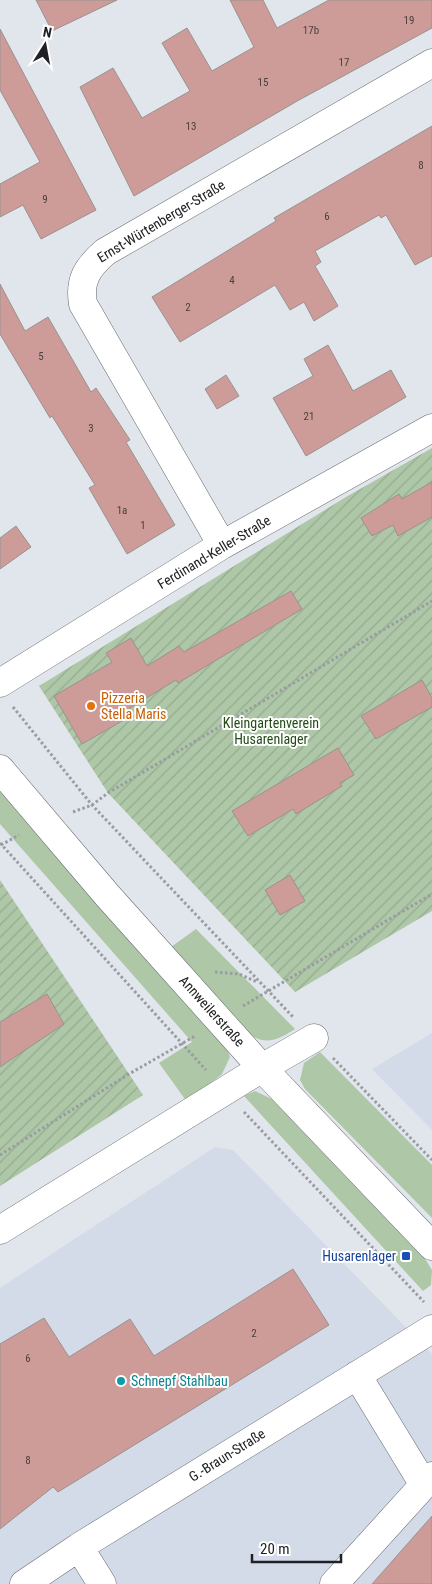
<svg xmlns="http://www.w3.org/2000/svg" width="432" height="1584" font-family="'Roboto Condensed',sans-serif">
	<defs>
		<pattern id="garden-furrows" width="10" height="10" patternUnits="userSpaceOnUse" patternTransform="scale(1.25)"><rect width="10" height="10" fill="#aec7a7"/><path d="M-1 1l2-2M0 10L10 0M9 11l2-2" fill="none" stroke="#95ab90"/></pattern>
	</defs>
	<rect width="100%" height="100%" fill="#e1e5ec"/>
	<!-- built -->
	<path fill="#d3dae8" d="M432 1033V1130L372 1069Z
		M215 1147 233 1150 432 1354V1584H0V1288Z"/>
	<!-- green -->
	<path fill="#aec7a7" d="M0 789 224 1040 230 1057 222 1074 187 1102 159 1063 192 1042 0 824Z
		M196 929 295 1029C275 1042 263 1046 244 1030L171 947Z
		M320 1052 432 1165V1218L305 1089 300 1080 304 1063Z
		M255 1091 278 1102 422 1254 432 1270 431 1285 423 1291 244 1096Z"/>
	<!-- garden -->
	<path fill="url(#garden-furrows)" d="M432 448V911L295 992 108 793 39 686 346 497Z
		M0 880 143 1095 0 1186Z"/>
	<!-- building -->
	<path fill="#cd9c98" stroke="#9a9190" d="M36 0H117L52 31Z
		M230 0H263L277 28 329 0H432V28L299 100 134 196 80 87 113 68 142 118 190 91 162 43 187 28 212 71 254 47Z
		M0 29 96 210 41 239 23 205 0 217V184L40 162 0 90Z
		M432 126V256L415 265 386 215 381 218 379 215 315 251 321 262 315 266 338 306 314 321 304 302 290 310 275 285 180 342 152 297 276 221 274 218Z
		M0 284 25 331 48 317 91 392 96 388 130 440 126 442 175 525 127 554 89 488 95 485 52 416 50 418 0 334Z
		M328 345 353 391 391 370 406 397 306 456 273 398 313 376 304 359Z
		M226 375 239 396 217 409 205 389Z
		M432 482V517L398 536 393 525 372 536 361 518 399 494 402 499Z
		M16 526 31 547 0 569V538Z
		M291 591 302 609 178 683 176 680 125 711 129 717 82 744 54 696 112 662 106 653 131 638 147 666 179 646 184 652Z
		M422 680 432 698V707L376 739 361 716Z
		M338 748 354 775 340 783 342 786 296 814 293 809 248 836 232 811Z
		M290 875 305 901 280 915 265 890Z
		M47 994 64 1024 0 1067V1022Z
		M293 1269 329 1325 58 1492 53 1487 0 1529V1344L44 1318 69 1357 130 1319 154 1356Z
		M432 1516V1584H372Z"/>
	<g fill="none" stroke-linecap="round" stroke-linejoin="round">
		<!-- minor casing -->
		<g stroke="#676b71" stroke-width="29">
			<path id="minor" d="M222 545 83 304C79 280 87 268 105 252L432 63
				M0 683 222 545 432 428
				M0 769 107 895 262 1068 432 1246
				M0 1230 262 1068 314 1038
				M357 1375 424 1485
				M79 1547 102 1584
				M24 1584 79 1547 432 1329
				M334 1584 432 1476"/>
		</g>
		<!-- path -->
		<path stroke="#999ca2" stroke-width="3" stroke-dasharray="2.5 2.5" stroke-linecap="butt" d="M13 707 92 805 294 1018
			M73 812 92 805 108 793 432 601
			M0 843 206 1070
			M1 845 19 835
			M215 972 239 974 257 982
			M243 1006 432 894
			M333 1058 432 1160
			M244 1112 424 1302
			M0 1155 129 1074 195 1036"/>
		<!-- minor -->
		<use href="#minor" stroke="#fff" stroke-width="28"/>
	</g>
	<!-- markers -->
	<circle fill="#e8710a" stroke="#fff" stroke-width="2" cx="91" cy="706" r="5"/>
	<rect fill="#1a4fb4" stroke="#fff" stroke-width="2" x="401" y="1251" width="10" height="10" rx="2.5"/>
	<circle fill="#0f9aa8" stroke="#fff" stroke-width="2" cx="121" cy="1381" r="5"/>
	<g text-anchor="middle" dominant-baseline="central" stroke-width="4" stroke-linejoin="round" paint-order="stroke">
		<!-- number labels -->
		<g font-size="11" fill="#4b4041">
			<text x="409" y="20">19</text>
			<text x="311" y="30">17b</text>
			<text x="344" y="62">17</text>
			<text x="263" y="82">15</text>
			<text x="191" y="126">13</text>
			<text x="421" y="165">8</text>
			<text x="45" y="199">9</text>
			<text x="327" y="216">6</text>
			<text x="232" y="280">4</text>
			<text x="188" y="307">2</text>
			<text x="41" y="356">5</text>
			<text x="309" y="416">21</text>
			<text x="91" y="428">3</text>
			<text x="122" y="510">1a</text>
			<text x="143" y="525">1</text>
			<text x="254" y="1333">2</text>
			<text x="28" y="1358">6</text>
			<text x="28" y="1460">8</text>
		</g>
		<!-- street labels -->
		<g font-size="14" fill="#202124" stroke="#fff">
			<text transform="translate(161 221) rotate(-31)">Ernst-Würtenberger-Straße</text>
			<text transform="translate(214 552) rotate(-31)">Ferdinand-Keller-Straße</text>
			<text transform="translate(212 1011) rotate(48)">Annweilerstraße</text>
			<text transform="translate(227 1455) rotate(-32)">G.-Braun-Straße</text>
		</g>
		<!-- food labels -->
		<g font-size="14" fill="#c56008" stroke="#fff" text-anchor="start">
			<text x="101" y="698">Pizzeria<tspan x="101" dy="16">Stella Maris</tspan></text>
		</g>
		<!-- park labels -->
		<g font-size="14" fill="#244b18" stroke="#fff">
			<text x="271" y="723">Kleingartenverein<tspan x="271" dy="16">Husarenlager</tspan></text>
		</g>
		<!-- transit labels -->
		<g font-size="14" fill="#164399" stroke="#fff" text-anchor="end">
			<text x="396" y="1256">Husarenlager</text>
		</g>
		<!-- culture labels -->
		<g font-size="14" fill="#0d838f" stroke="#fff" text-anchor="start">
			<text x="131" y="1381">Schnepf Stahlbau</text>
		</g>
	</g>
	<!-- north arrow -->
	<g transform="translate(45 45) rotate(11)" stroke="#ffffff" stroke-width="4" paint-order="stroke">
	<path d="M0-4L9 19L0 12L-9 19Z" fill="#202124"/>
	<text y="-8" font-size="14" font-weight="bold" text-anchor="middle" fill="#202124">N</text>
	</g>
	<!-- scale -->
	<path d="M252 1554v8h89v-8" fill="none" stroke="#202124" stroke-width="2.5"/>
	<text x="260" y="1554" font-size="15" fill="#202124" stroke="#ffffff" stroke-width="4" paint-order="stroke">20 m</text>
</svg>
